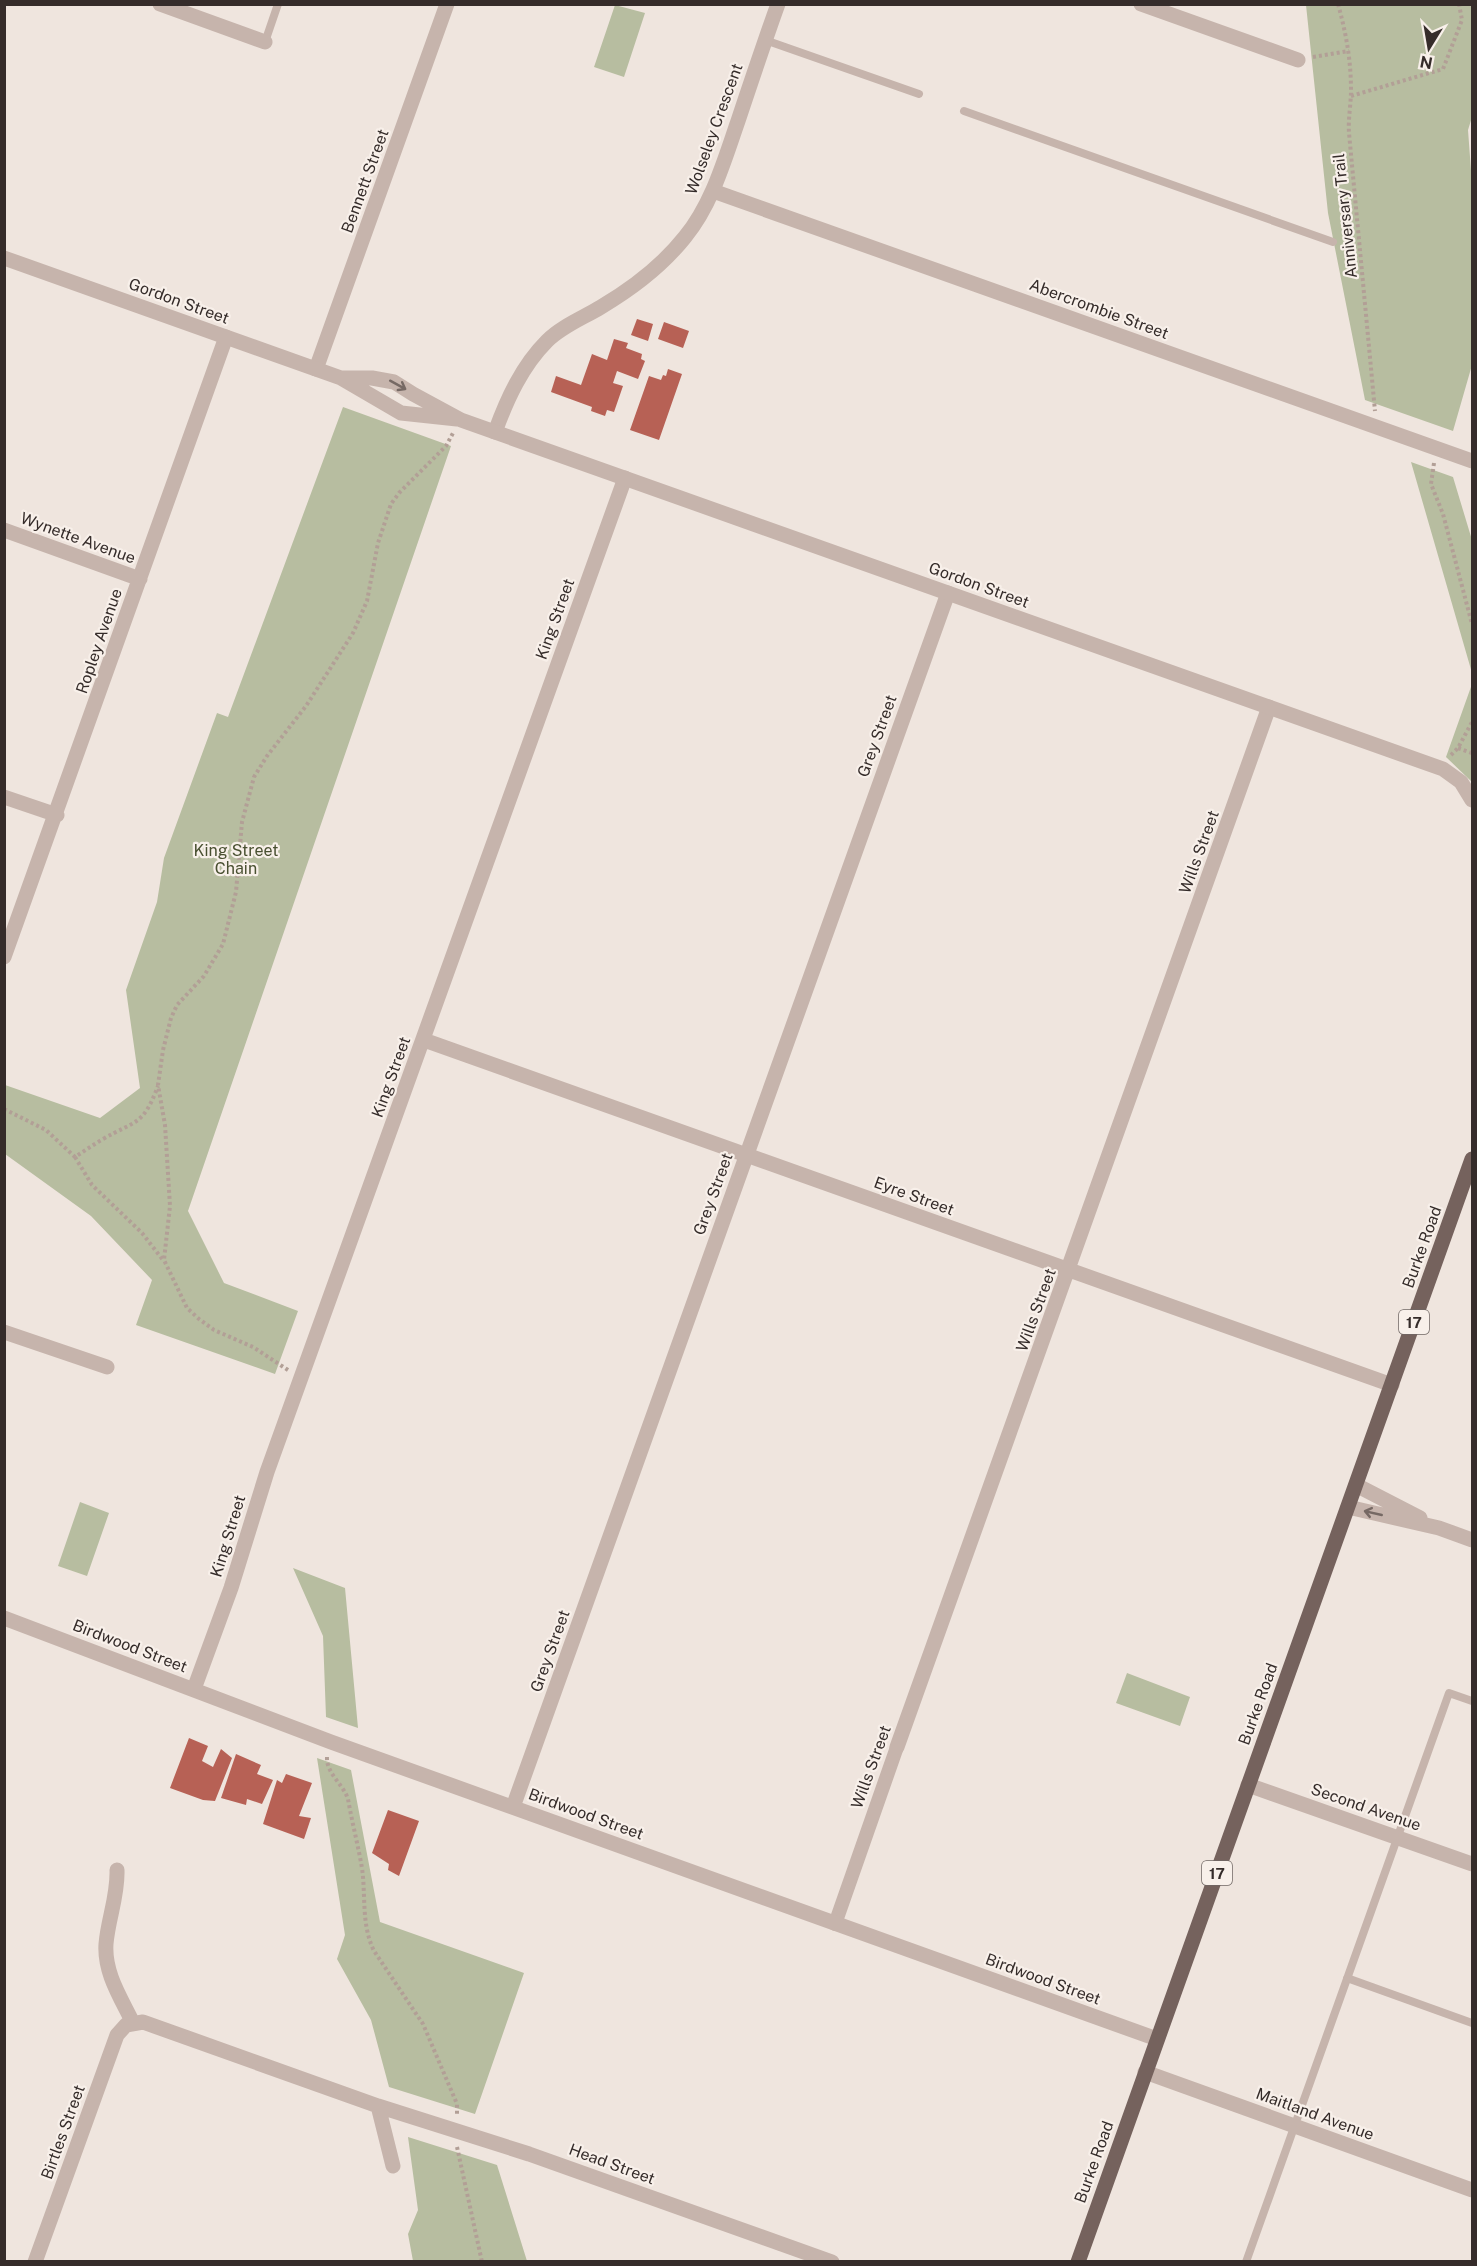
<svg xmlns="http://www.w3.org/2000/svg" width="1477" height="2266" font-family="'Public Sans',sans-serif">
	<rect width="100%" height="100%" fill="#efe5de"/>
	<!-- green -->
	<path fill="#b7bda0" d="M615 5 645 13 624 77 594 67Z
		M1306 5H1472V117L1468 130 1472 184V365L1453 431 1365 400 1328 213Z
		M343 407 451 446 188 1211 224 1283 298 1311 275 1374 136 1325 152 1280 91 1216 5 1154V1085L100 1118 140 1088 126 990 157 902 164 858 217 713 228 717Z
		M1411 462 1453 477 1472 540V673Z
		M1472 684V782L1446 757Z
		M80 1502 109 1513 87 1576 58 1566Z
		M293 1568 345 1588 358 1728 326 1717 323 1636Z
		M1127 1673 1190 1697 1180 1726 1116 1703Z
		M317 1758 351 1770 380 1922 524 1973 475 2114 389 2087 371 2020 337 1959 345 1935Z
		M408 2137 497 2165 527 2261H413L408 2234 418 2210Z"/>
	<!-- building -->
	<path fill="#b76155" d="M637 319 653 324 648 341 631 335Z
		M664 322 689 331 683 348 658 339Z
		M614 339 628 343 626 348 642 354 641 359 645 361 638 379 617 371 613 383 623 386 614 412 607 410 605 416 591 411 592 407 551 392 556 376 581 385 592 354 607 360Z
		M668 369 682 374 659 440 630 430 649 376 661 380 663 375 666 376Z
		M189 1738 208 1746 202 1761 213 1767 221 1749 232 1758 215 1801 203 1800 170 1788Z
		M236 1754 261 1765 257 1774 273 1780 262 1804 247 1799 246 1805 221 1798Z
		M286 1774 312 1783 299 1816 311 1818 304 1839 263 1824 277 1780 282 1783Z
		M388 1810 419 1821 399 1876 388 1870 389 1864 372 1853Z"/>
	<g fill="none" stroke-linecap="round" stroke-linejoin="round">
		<!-- path -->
		<path stroke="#b29f96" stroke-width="4" stroke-dasharray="3 3" stroke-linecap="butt" d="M1338 4C1346 33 1351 60 1351 90 1351 104 1348 119 1349 133L1375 411
			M1313 57 1349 51
			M1351 96 1443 69 1462 20 1459 4
			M1434 463 1431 484 1443 514 1472 624
			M1458 748 1472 753
			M1451 755 1458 748 1472 722
			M4 1109 46 1130 75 1157C84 1151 93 1145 103 1139 136 1120 143 1126 158 1086
			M75 1157 92 1185 142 1233 163 1260
			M288 1370 253 1347 214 1330 199 1319 187 1308 164 1260 170 1206 165 1125 158 1085 163 1050 171 1018 177 1005 204 976 223 944 236 892 242 822 254 777 267 756 306 706 353 633 367 601 378 543 391 504 399 493 446 446 453 433
			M327 1757C326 1773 343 1784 348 1799 352 1822 358 1845 362 1868 366 1897 361 1924 374 1951L423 2024 457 2104V2114
			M457 2147 482 2262"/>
		<!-- service -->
		<path stroke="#c6b4ac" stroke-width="8" d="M765 40 919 94
			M265 42 278 4
			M964 111 1333 242
			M1347 1978 1472 2023
			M1246 2262 1449 1693 1472 1701"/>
		<!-- pedestrian -->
		<path stroke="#c6b4ac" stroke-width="14" d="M835 1924 897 1747"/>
		<!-- minor -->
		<path stroke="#c6b4ac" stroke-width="15" d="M160 4 265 42
			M1141 4 1298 60
			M713 191 1472 461
			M316 369 447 4
			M495 432C507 399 522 366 547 341 562 326 583 318 601 307 633 288 662 266 685 237 712 204 724 161 738 121 751 82 764 43 778 4
			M4 530 140 579
			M4 797 57 815
			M4 957 226 337
			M424 1040 1392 1385
			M4 1332 107 1367
			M1356 1485 1420 1518
			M1348 1507 1439 1528 1472 1540
			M4 1618 331 1742 1157 2039
			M194 1689 231 1588 267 1472 625 478
			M897 1747 1269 707
			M1248 1785 1472 1864
			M513 1807 948 593
			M117 1870C118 1896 108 1919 106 1944 104 1973 121 1998 133 2023
			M1145 2072 1472 2190
			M378 2106 393 2166
			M35 2262 117 2035 126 2025 143 2022 378 2106 529 2154 832 2262"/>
		<!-- tertiary -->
		<path stroke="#c6b4ac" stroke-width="15" d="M4 258 341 378 401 413 457 419
			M341 378H372L394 382 413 394 461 420 1443 769 1461 782 1472 800"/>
		<!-- primary -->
		<path stroke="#75625d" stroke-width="15" d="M1078 2262 1472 1159"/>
	</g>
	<!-- one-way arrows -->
	<defs><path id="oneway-shaft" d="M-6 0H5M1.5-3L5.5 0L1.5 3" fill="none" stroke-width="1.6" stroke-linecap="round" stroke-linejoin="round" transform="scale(1.5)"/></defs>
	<g stroke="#766964">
		<use href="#oneway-shaft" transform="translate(398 385) rotate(29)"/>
		<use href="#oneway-shaft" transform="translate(1373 1513) rotate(-167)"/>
	</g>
	<g text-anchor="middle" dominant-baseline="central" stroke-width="4.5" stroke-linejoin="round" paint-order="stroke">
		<!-- shield labels -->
		<g fill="#f8f0ea" stroke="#706764" stroke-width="1.5">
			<rect x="1399" y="1310" width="30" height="24" rx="4.5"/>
			<rect x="1202" y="1861" width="30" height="24" rx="4.5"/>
		</g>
		<g font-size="15" font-weight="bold" fill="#352c2a">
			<text x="1414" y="1322">17</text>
			<text x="1217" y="1873">17</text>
		</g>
		<!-- street labels -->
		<g font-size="16" fill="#352c2a" stroke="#f8f0ea">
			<text transform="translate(714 129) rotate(-70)">Wolseley Crescent</text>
			<text transform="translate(365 181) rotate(-70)">Bennett Street</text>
			<text transform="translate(1345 216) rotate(-96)">Anniversary Trail</text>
			<text transform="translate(179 301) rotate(20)">Gordon Street</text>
			<text transform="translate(1099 309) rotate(20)">Abercrombie Street</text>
			<text transform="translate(78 538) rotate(20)">Wynette Avenue</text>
			<text transform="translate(979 585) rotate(20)">Gordon Street</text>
			<text transform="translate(555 619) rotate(-70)">King Street</text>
			<text transform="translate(99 641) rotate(-71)">Ropley Avenue</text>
			<text transform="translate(877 736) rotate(-70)">Grey Street</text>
			<text transform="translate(1199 852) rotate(-70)">Wills Street</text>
			<text transform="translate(391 1077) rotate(-70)">King Street</text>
			<text transform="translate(713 1194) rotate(-70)">Grey Street</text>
			<text transform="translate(914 1196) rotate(20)">Eyre Street</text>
			<text transform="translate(1422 1247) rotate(-70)">Burke Road</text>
			<text transform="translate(1036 1310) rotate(-70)">Wills Street</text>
			<text transform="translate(228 1536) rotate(-73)">King Street</text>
			<text transform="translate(130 1646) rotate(21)">Birdwood Street</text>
			<text transform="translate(550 1651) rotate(-70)">Grey Street</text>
			<text transform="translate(1258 1704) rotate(-70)">Burke Road</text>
			<text transform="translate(871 1767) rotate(-70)">Wills Street</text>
			<text transform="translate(1366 1807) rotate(19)">Second Avenue</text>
			<text transform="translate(586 1814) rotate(20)">Birdwood Street</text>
			<text transform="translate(1043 1979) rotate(20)">Birdwood Street</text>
			<text transform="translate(1315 2114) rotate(20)">Maitland Avenue</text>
			<text transform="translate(63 2132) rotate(-70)">Birtles Street</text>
			<text transform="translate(1094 2162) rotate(-70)">Burke Road</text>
			<text transform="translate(612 2164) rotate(20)">Head Street</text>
		</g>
		<!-- park labels -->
		<g font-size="16" fill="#495031" stroke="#f8f0ea">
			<text x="236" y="850">King Street<tspan x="236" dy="18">Chain</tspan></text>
		</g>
	</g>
	<!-- border -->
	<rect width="1477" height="2266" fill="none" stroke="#352c2a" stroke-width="12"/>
	<!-- north arrow -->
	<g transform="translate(1429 48) rotate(191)" stroke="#f8f0ea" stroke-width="4.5" paint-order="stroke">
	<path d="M0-4.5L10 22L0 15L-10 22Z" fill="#352c2a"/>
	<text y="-9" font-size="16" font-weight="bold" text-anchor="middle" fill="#352c2a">N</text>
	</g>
</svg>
